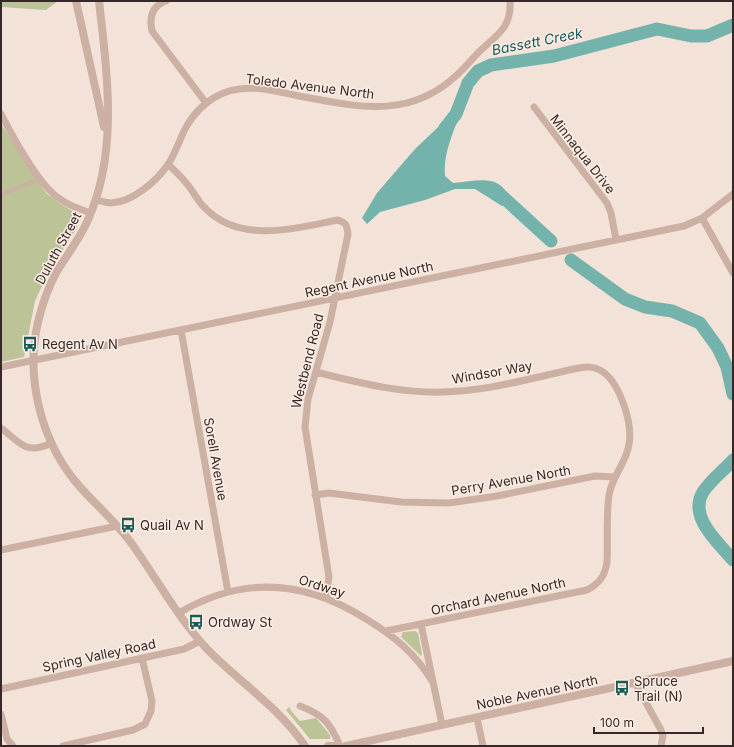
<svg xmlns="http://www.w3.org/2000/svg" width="734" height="747" font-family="Inter,sans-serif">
	<rect width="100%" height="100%" fill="#f3e2d8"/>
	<!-- green -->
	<path fill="#bbc397" d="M1 1H58L46 10 1 7Z
		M1 124 46 193 62 205 76 213 79 218 77 228 50 269 35 301 24 357 1 362Z
		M415 631 418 633 422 654 421 656 401 637 403 632Z
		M289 707 292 712 300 721 316 718 330 735V739H310L286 710Z"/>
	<!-- water -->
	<path fill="#74b3ac" d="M453 113 459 116C452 136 443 155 445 176L453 183C479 181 501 172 512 203L502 206 475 189H455L425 200 380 212 367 224 362 218 377 193 415 149Z"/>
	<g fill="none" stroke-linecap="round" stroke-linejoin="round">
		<!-- river -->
		<path stroke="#74b3ac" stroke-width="13" d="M445 128 456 114 468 83 478 71 491 65 554 56 657 29 691 36H707L733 25
			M496 194 503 197 551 241
			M571 260 625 299 645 307 672 311 700 323 718 348 727 367 733 394
			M733 460C724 470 711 480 703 492 688 517 718 542 733 560"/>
		<!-- service -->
		<path stroke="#ccb0a3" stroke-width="3.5" d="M1 194 40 179"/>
		<!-- minor -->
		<path stroke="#ccb0a3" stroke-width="7" d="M166 1C152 6 149 17 152 31L206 103
			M534 107 607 203 611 213 616 240
			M1 114C13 137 39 186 60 199 69 206 80 209 91 213
			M168 164C175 171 182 177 187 184 194 192 198 202 206 209 241 244 296 228 338 220 346 223 347 225 348 234L330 322 308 399 305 427 329 577 326 597
			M96 200C101 201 106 203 111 203 133 202 157 181 169 163 175 153 179 142 184 131 195 109 215 92 239 89 259 86 279 92 299 96 358 107 410 120 458 74 465 68 471 60 477 54 494 36 512 30 510 1
			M702 218 733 273
			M181 330 228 592
			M1 367 684 226 702 218 733 194
			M316 372C363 384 411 396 460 391 499 388 540 376 579 368 586 367 593 366 600 370 619 380 633 423 629 444 627 462 612 476 609 495 606 517 608 540 607 562 605 576 599 584 587 590L386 631
			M1 428C22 444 25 455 52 443
			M315 495 329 493 401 502 449 503 497 496 595 476 614 477
			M1 550 117 526
			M179 613C243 575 305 580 366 619 394 636 415 653 432 681
			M421 624 442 725
			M635 683 661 730 663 736 661 746
			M1 689 184 649 200 641
			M300 706C324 715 330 723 340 746
			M1 714 7 739 13 746
			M477 718 483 746
			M63 746 133 730 145 724 151 711 152 701 142 658"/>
		<!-- tertiary -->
		<path stroke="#ccb0a3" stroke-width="8" d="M76 1 104 127
			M99 1C107 73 119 153 87 222 79 240 66 256 56 273 48 288 42 305 38 322 25 378 41 443 80 487 97 506 117 523 132 544 157 579 178 618 207 649 239 682 279 707 305 746
			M328 746H337
			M346 746 733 661"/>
	</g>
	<!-- icons -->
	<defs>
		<g id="bus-bare" transform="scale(1.2)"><path d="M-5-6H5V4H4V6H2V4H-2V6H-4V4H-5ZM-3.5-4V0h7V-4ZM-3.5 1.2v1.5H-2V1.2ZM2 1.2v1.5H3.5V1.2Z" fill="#185b56" stroke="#fbede4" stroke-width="2.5" paint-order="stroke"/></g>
	</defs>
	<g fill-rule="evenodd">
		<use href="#bus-bare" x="30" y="344"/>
		<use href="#bus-bare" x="128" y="525"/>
		<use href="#bus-bare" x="196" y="622"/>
		<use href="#bus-bare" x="622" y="688"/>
	</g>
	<g text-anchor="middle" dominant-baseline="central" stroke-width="3" stroke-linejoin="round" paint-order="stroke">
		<!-- street labels -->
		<g font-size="13" fill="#362826" stroke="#fbede4">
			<text transform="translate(310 86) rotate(7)">Toledo Avenue North</text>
			<text transform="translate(583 154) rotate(52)">Minnaqua Drive</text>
			<text transform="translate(58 248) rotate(-61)">Duluth Street</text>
			<text transform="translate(369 279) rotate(-12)">Regent Avenue North</text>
			<text transform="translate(307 361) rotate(-76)">Westbend Road</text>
			<text transform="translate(492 372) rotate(-10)">Windsor Way</text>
			<text transform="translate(216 459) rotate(80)">Sorell Avenue</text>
			<text transform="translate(511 480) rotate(-10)">Perry Avenue North</text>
			<text transform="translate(322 586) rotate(18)">Ordway</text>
			<text transform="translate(498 596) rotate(-12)">Orchard Avenue North</text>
			<text transform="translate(99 655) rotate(-12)">Spring Valley Road</text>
			<text transform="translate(537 692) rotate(-12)">Noble Avenue North</text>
		</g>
		<!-- poi labels -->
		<g font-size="13" fill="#362826" stroke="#fbede4" text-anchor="start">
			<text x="42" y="344">Regent Av N</text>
			<text x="140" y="525">Quail Av N</text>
			<text x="208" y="622">Ordway St</text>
			<text x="634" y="681">Spruce<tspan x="634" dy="15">Trail (N)</tspan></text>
		</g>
		<!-- water labels -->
		<g font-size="14" font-style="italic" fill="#185b56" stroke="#fbede4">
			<text transform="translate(537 41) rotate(-11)">Bassett Creek</text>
		</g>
	</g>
	<!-- border -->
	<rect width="734" height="747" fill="none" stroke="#362826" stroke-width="4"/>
	<!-- scale -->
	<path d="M594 727v6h109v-6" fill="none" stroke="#362826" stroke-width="2"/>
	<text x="600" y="727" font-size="12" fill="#362826" stroke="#fbede4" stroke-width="3" paint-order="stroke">100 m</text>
</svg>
